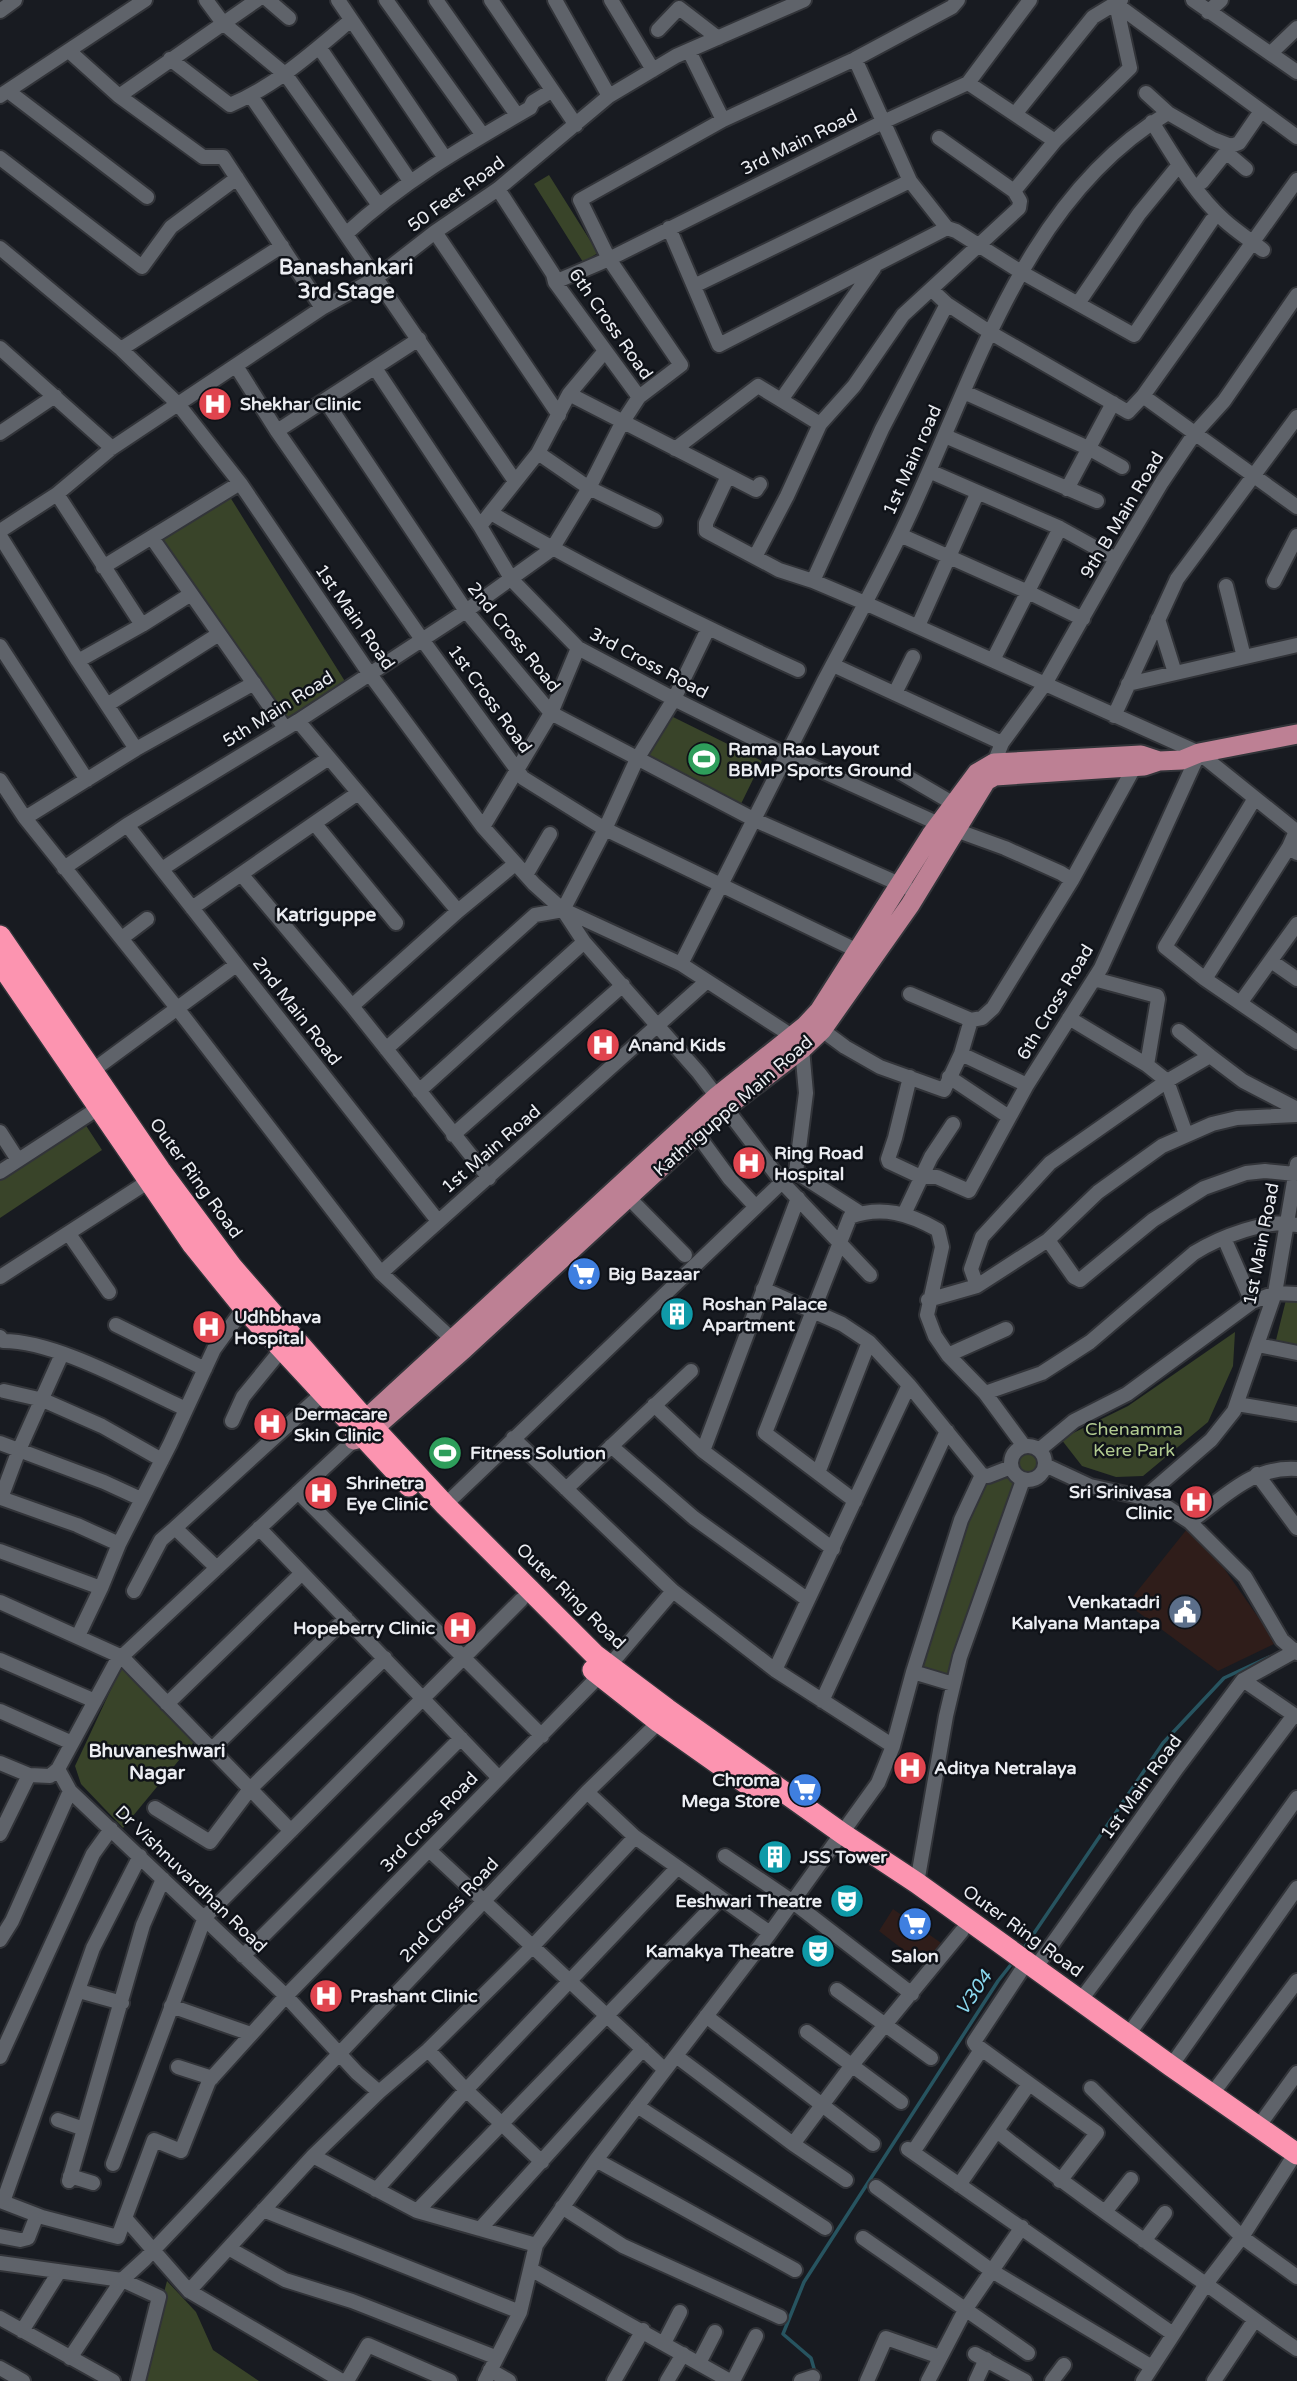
<svg xmlns="http://www.w3.org/2000/svg" width="1297" height="2381" font-family="'Varela Round',sans-serif">
	<rect width="100%" height="100%" fill="#181b21"/>
	<!-- commercial -->
	<path fill="#2f1d1a" d="M1187 1529 1214 1554 1265 1627 1274 1644 1218 1671 1127 1604Z
		M893 1909 944 1945 927 1968 879 1931Z"/>
	<!-- green -->
	<path fill="#394429" d="M549 175 598 253 583 262 534 184Z
		M230 497 346 683 288 719 186 582 159 541Z
		M667 714 762 761 739 808 646 758Z
		M83 1121 102 1150 0 1218V1176Z
		M1286 1300 1297 1302V1349L1275 1344Z
		M1235 1332 1233 1366 1208 1422 1143 1476 1116 1477 1082 1466 1061 1439 1128 1406Z
		M1024 1445 1039 1459 955 1683 919 1678 962 1518 982 1479Z
		M121 1668 194 1742 123 1828 81 1784 75 1766Z
		M167 2281 196 2312 213 2350 259 2381H141Z"/>
	<g fill="none" stroke-linecap="round" stroke-linejoin="round">
		<!-- stream -->
		<path stroke="#275460" stroke-width="3.5" d="M1022 1951 1163 1743 1224 1678 1269 1657
			M815 2372 811 2358 783 2334 804 2282 998 1981 1013 1962"/>
		<!-- minor casing -->
		<g stroke="#323439" stroke-width="18">
			<path id="minor" d="M206 0 223 23 286 75 378 204
				M268 0 289 18
				M338 0 445 158
				M386 0 482 134
				M436 0 517 115
				M491 0 576 125
				M555 0 609 96
				M611 0 653 70
				M1193 0 1297 72
				M1116 4 1297 137
				M0 11 15 0
				M1208 12 1221 0
				M658 30 679 8 718 38
				M319 47 410 181
				M69 51 119 96 203 157H223L322 308
				M689 51 723 120
				M1271 53 1297 28
				M170 59 230 105C277 85 313 52 351 20
				M855 59 910 181 947 228
				M968 83 1055 141
				M8 91 147 197
				M1146 93 1168 113
				M0 96 145 0
				M119 96 257 0
				M251 96 515 481
				M1015 114 1093 17 1121 0
				M1152 122C1173 155 1194 193 1224 220 1236 231 1250 240 1263 250
				M1226 152 1246 169
				M0 158 142 267 171 227 237 178
				M1202 182 1231 146
				M1014 191 1055 141 1130 68 1116 4
				M669 228 719 345 947 228
				M947 228 956 231 1021 272 1134 335 1212 220
				M435 232 559 415
				M347 233C405 180 463 147 530 108L533 102 551 91
				M0 248 121 349 178 404 240 483 369 673 483 827 534 884 563 910 584 942 699 1073 782 1182 870 1275
				M555 282 609 259 883 122 968 83 1030 0
				M694 286 910 181
				M932 290 947 304 991 333 1128 412 1143 396 1297 180
				M1079 302 1139 214 1179 165
				M0 348 112 448
				M121 349 282 246
				M236 366 277 431 421 638 523 778 605 829 858 951
				M375 368 480 526 512 580 578 648 674 699 787 755 939 824 1005 848 1061 873 1072 880
				M964 392 1088 448 1122 467
				M569 394 605 351
				M1143 396 1297 507
				M639 397 681 365 609 259 580 200 723 120 855 59 952 7 958 0
				M325 400 466 611 551 713 755 820 906 887
				M781 400 820 424
				M277 431 419 339
				M0 433 55 396
				M945 436 1097 501
				M675 449 758 386 781 400 874 268
				M538 453 589 488 655 520
				M929 471 1060 528 1116 559
				M728 476 706 523V531L779 570 813 581 865 603 1199 753 1296 831 1289 847 1297 853
				M1067 489 1113 403
				M57 494 142 625
				M491 513C590 571 693 622 798 670
				M480 526 538 453 569 394 756 490 760 484
				M0 531 57 494 112 448 322 308 376 278 435 232 498 189 609 96 676 56 804 0
				M900 535 1028 592 1083 619
				M0 536 78 661 136 749
				M152 538 285 728
				M755 557 787 496 820 424 854 386 903 315 1019 208 1020 201 1014 191 939 138
				M103 567 240 483
				M813 581 882 429 947 304
				M1274 581 1297 536
				M1226 586 1244 657
				M1158 619 1175 673
				M918 626 977 494
				M0 646 87 780
				M993 660 1060 528
				M78 661 142 625 191 594
				M833 665 1002 743
				M1128 684 1297 645
				M895 693 913 657
				M107 705 219 634
				M1114 716 1177 579 1297 417
				M298 721 458 911
				M994 763 1002 743 1045 684 1116 559 1162 482 1195 433 1224 401 1297 295
				M901 773 954 804
				M0 780 25 818 177 1008 381 1273 453 1340
				M25 818 136 749 254 683
				M315 824 396 923
				M127 825 438 1221
				M483 827 551 713 578 648
				M1289 847 1205 979 1297 1042
				M64 868 127 825 298 721 466 611 552 549 589 488 622 423 639 397 555 282 553 274 498 189
				M162 869 329 758
				M241 874 352 1006 489 1178
				M526 875 550 834
				M192 908 358 793
				M563 910 605 829 637 759 674 699 708 629
				M564 910 681 964 792 1036
				M122 938 147 919
				M1271 961 1297 979
				M681 964C729 870 776 775 824 681 850 632 876 584 900 535 971 390 1020 200 1168 113L1213 139 1231 146 1239 143 1261 111
				M1094 979 1157 996 1158 999 1147 1065
				M1205 979 1165 947 1255 798
				M910 994 971 1020 982 1018 993 1008 1072 880 1135 766
				M1241 1002 1297 924
				M352 1006 458 911 515 864
				M1069 1018 1147 1065 1167 1081 1186 1134
				M822 1030 845 1047 880 1067 944 1090 961 1054 1027 1085
				M1179 1031 1210 1056
				M386 1049 535 915 563 910
				M961 1054 971 1020
				M92 1071 236 965
				M910 1077 895 1138 888 1159 889 1162 921 1177H937L969 1191 1027 1085 1101 968 1199 753
				M949 1077 1009 1117
				M419 1091 584 942
				M0 1132 18 1160
				M697 1134 730 1179 756 1207
				M453 1135 623 985
				M0 1172 100 1107
				M796 1172 860 1213
				M628 1197 685 1255
				M904 1214 931 1157 953 1124
				M69 1234 109 1292
				M1224 1238 1252 1302
				M1048 1240 1074 1277 1080 1280 1153 1220 1204 1188 1246 1173 1265 1171 1295 1174
				M381 1273 707 981
				M0 1277 149 1181
				M977 1286 971 1269 982 1237 1050 1163 1167 1081 1210 1056 1243 1081 1297 1109
				M763 1289 842 1324 869 1342 909 1385 982 1475
				M928 1300 977 1286 1048 1240 1098 1192 1162 1146 1212 1124 1237 1118 1297 1115
				M116 1325 205 1369
				M0 1337 3 1341C57 1341 135 1386 186 1409
				M1258 1345 1297 1353
				M62 1354 19 1450 1 1498 77 1525 119 1544
				M948 1355 1006 1329
				M4 1391 43 1400 102 1426 162 1460
				M985 1393 1042 1373 1090 1342 1194 1253C1218 1238 1270 1217 1297 1225
				M1237 1404 1297 1414
				M654 1405 703 1451 833 1549
				M232 1421 243 1397 282 1349
				M513 1438 673 1591 775 1670 893 1746
				M354 1440 116 1662 58 1769 70 1791 286 1996 357 2073 379 2092
				M0 1443 104 1482 141 1499
				M1011 1463a17 17 0 1 1 34 0a17 17 0 1 1-34 0Z
				M611 1446 694 1518 808 1600
				M1039 1450 1074 1421 1127 1394 1252 1302 1275 1293 1297 1294
				M703 1451 798 1198
				M1045 1465 1090 1486 1158 1501 1190 1522 1245 1577 1282 1640 1297 1653
				M818 1473 869 1342
				M1257 1474 1297 1528
				M982 1475 988 1476 1011 1467
				M566 1489 691 1371
				M298 1492 542 1736
				M1144 1498 1211 1440 1234 1411 1275 1293 1297 1164
				M855 1501 765 1433 850 1217C882 1205 910 1214 938 1230L942 1247 927 1315 935 1336 948 1355 985 1393 1024 1446
				M445 1505 782 1182 796 1172 806 1093 802 1049
				M1190 1522C1225 1497 1252 1466 1297 1469
				M259 1528 499 1778
				M0 1551 101 1588
				M217 1568 175 1528 322 1394
				M134 1591 161 1540 175 1528
				M0 1602 122 1657 291 1831
				M78 1636 101 1588 119 1544 170 1444 214 1349 244 1308
				M0 1660 95 1701
				M610 1665 673 1591
				M775 1670 909 1385
				M913 1672 953 1684
				M1243 1680 1297 1717
				M822 1701 947 1431
				M167 1704 302 1573
				M0 1711 72 1743
				M211 1750 346 1618
				M0 1763 29 1775
				M587 1792 635 1837 770 1933
				M155 1808 210 1842 250 1789 385 1658
				M0 1834 29 1775 50 1776 58 1769
				M429 1850 665 2070
				M725 1856 793 1902 912 1994
				M917 1883 946 1716 960 1657 1023 1480
				M0 1940 12 1921 70 1791
				M243 1956 461 1738
				M1036 1967 1177 1768 1243 1680 1297 1650
				M1021 1971 974 2042 976 2045 1097 2133 1060 2181
				M837 1990 931 2058
				M79 1991 122 2003
				M1080 2001 1294 1715
				M171 2006 251 2034
				M706 2016 873 2144
				M807 2032 901 2102
				M1128 2035 1297 1798
				M428 2050 466 2090 542 2162
				M676 2056 793 2144 846 2180
				M0 2057 93 1854 111 1829
				M1171 2066 1297 1888
				M178 2067 212 2078
				M1091 2088 1242 2237 1297 2277
				M1212 2094 1297 1981
				M637 2106 825 2228
				M58 2120 84 2129
				M1258 2127 1297 2073
				M996 2133 1002 2135C1065 2185 1131 2231 1197 2278 1231 2301 1263 2327 1297 2349
				M793 2144 852 2065 962 1931
				M908 2149 1173 2334
				M913 2152 981 2050
				M313 2156 417 2211 536 2245
				M596 2160 795 2270
				M113 2164 205 1917 521 1600
				M70 2176 93 2183
				M69 2181 143 1925 163 1879
				M959 2185 1029 2084
				M876 2187 992 2271 1152 2367
				M376 2190 466 2090 677 1868
				M562 2207 623 2246 780 2317
				M263 2210 520 2312
				M417 2211 720 1899
				M1105 2212 1131 2179
				M125 2218 118 2237 42 2217 3 2202 93 1948 140 1856
				M480 2229 643 2049
				M0 2236 20 2240 28 2238 37 2215
				M863 2238 1028 2353
				M1144 2241 1165 2213
				M230 2249 285 2280 352 2301 495 2357
				M0 2263 122 2280 159 2297 138 2381
				M532 2270 730 2381
				M189 2291 313 2156 379 2092 428 2050 531 1948 635 1837
				M0 2318 113 2381
				M22 2331 59 2272
				M664 2343 680 2312
				M975 2354 1025 2381
				M70 2358 122 2280 145 2259 587 1792 659 1722
				M699 2363 715 2332
				M0 2368 23 2381
				M490 2370 509 2381
				M342 2381 189 2291 125 2218 154 2140 181 2151 209 2081 286 1996 599 1676
				M347 2381 368 2345 450 2381
				M485 2381 520 2312 536 2245 596 2160 770 1933 878 1783 893 1746 913 1672 961 1520 982 1475
				M614 2381 643 2330
				M667 2381 683 2354
				M733 2381 756 2336
				M801 2381 813 2377
				M867 2381 886 2338 940 2357
				M928 2381 965 2310 1022 2227
				M976 2381 986 2359
				M1052 2381 1064 2365
				M1143 2381 1206 2284 1242 2237 1290 2162
				M1214 2381 1254 2321"/>
		</g>
		<!-- major casing -->
		<g stroke="#323439" stroke-width="23">
			<path id="major" d="M1159 761 1141 755 994 763 977 773 931 835 819 1011 805 1026 716 1097 366 1419 356 1429 354 1440 364 1437 464 1349 725 1108 802 1049 822 1030 910 905 986 781 995 776 1144 766 1159 761 1182 760 1199 753 1297 734"/>
		</g>
		<!-- highway casing -->
		<g stroke="#323439" stroke-width="24">
			<path id="highway" d="M0 936 160 1170 232 1267 356 1409 445 1505 595 1655 667 1709 843 1834 917 1883 1171 2066 1297 2154
				M0 963 193 1245 244 1308 409 1486
				M593 1670 659 1722 764 1796"/>
		</g>
		<!-- minor -->
		<use href="#minor" stroke="#5f636a" stroke-width="14"/>
		<!-- major -->
		<use href="#major" stroke="#bd8094" stroke-width="19"/>
		<!-- highway -->
		<use href="#highway" stroke="#fc94b0" stroke-width="21"/>
	</g>
	<!-- icons -->
	<defs>
		<g id="hospital-disc" transform="scale(1.75)"><circle r="9.5" fill="#e0444e" stroke="#0f1218"/><path d="M-5-5h3v3.5h4V-5h3V5h-3V1.5h-4V5h-3Z" fill="#fff"/></g>
		<g id="stadium-disc" transform="scale(1.75)"><circle r="9.5" fill="#2e9e5b" stroke="#0f1218"/><path d="M0-5a6.5 5 0 1 0 0 10a6.5 5 0 1 0 0-10ZM-3.5-1.8h7v3.6h-7Z" fill="#fff"/></g>
		<g id="supermarket-disc" transform="scale(1.75)"><circle r="9.5" fill="#3f7fe0" stroke="#0f1218"/><path d="M-6-5.5h2.5l.6 2H6L4.5 2H-2.5L-4.4-4H-6ZM-1.5 3.2a1.3 1.3 0 1 0 .1 0ZM3 3.2a1.3 1.3 0 1 0 .1 0Z" fill="#fff"/></g>
		<g id="building-disc" transform="scale(1.75)"><circle r="9.5" fill="#0f9aa8" stroke="#0f1218"/><path d="M-4-6H4V6H1V3H-1V6H-4ZM-2.5-4.3h1.7v1.8h-1.7ZM.8-4.3h1.7v1.8H.8ZM-2.5-1h1.7V.8h-1.7ZM.8-1h1.7V.8H.8Z" fill="#fff"/></g>
		<g id="civic-disc" transform="scale(1.75)"><circle r="9.5" fill="#5c6f8a" stroke="#0f1218"/><path d="M-.6-6.5H3V-4.5H.6V-3L4-1V1h2V6H-6V1h2V-1L-.6-3ZM-1.2 2.5V6h2.4V2.5Z" fill="#fff"/></g>
		<g id="theatre-disc" transform="scale(1.75)"><circle r="9.5" fill="#0f9aa8" stroke="#0f1218"/><path d="M-5-5.5Q0-4 5-5.5V0Q5 5 0 6Q-5 5-5 0ZM-3.3-2.5H-1v1.5H-3.3ZM1-2.5H3.3v1.5H1ZM-2.8 1Q0 5.5 2.8 1Z" fill="#fff"/></g>
	</defs>
	<g fill-rule="evenodd">
		<use href="#hospital-disc" x="215" y="404"/>
		<use href="#stadium-disc" x="704" y="759"/>
		<use href="#hospital-disc" x="603" y="1045"/>
		<use href="#hospital-disc" x="749" y="1163"/>
		<use href="#supermarket-disc" x="584" y="1274"/>
		<use href="#building-disc" x="677" y="1314"/>
		<use href="#hospital-disc" x="209" y="1327"/>
		<use href="#hospital-disc" x="270" y="1424"/>
		<use href="#stadium-disc" x="445" y="1453"/>
		<use href="#hospital-disc" x="321" y="1493"/>
		<use href="#hospital-disc" x="1196" y="1502"/>
		<use href="#civic-disc" x="1185" y="1612"/>
		<use href="#hospital-disc" x="460" y="1628"/>
		<use href="#hospital-disc" x="910" y="1768"/>
		<use href="#supermarket-disc" x="805" y="1790"/>
		<use href="#building-disc" x="775" y="1857"/>
		<use href="#theatre-disc" x="847" y="1901"/>
		<use href="#supermarket-disc" x="915" y="1924"/>
		<use href="#theatre-disc" x="818" y="1951"/>
		<use href="#hospital-disc" x="326" y="1996"/>
	</g>
	<g text-anchor="middle" dominant-baseline="central" stroke-width="5" stroke-linejoin="round" paint-order="stroke">
		<!-- street labels -->
		<g font-size="18" fill="#ebedf2" stroke="#0f1218">
			<text transform="translate(799 142) rotate(-26)">3rd Main Road</text>
			<text transform="translate(456 194) rotate(-36)">50 Feet Road</text>
			<text transform="translate(611 324) rotate(55)">6th Cross Road</text>
			<text transform="translate(912 460) rotate(-66)">1st Main road</text>
			<text transform="translate(1122 515) rotate(-59)">9th B Main Road</text>
			<text transform="translate(355 617) rotate(55)">1st Main Road</text>
			<text transform="translate(514 637) rotate(51)">2nd Cross Road</text>
			<text transform="translate(649 663) rotate(28)">3rd Cross Road</text>
			<text transform="translate(490 699) rotate(54)">1st Cross Road</text>
			<text transform="translate(278 709) rotate(-32)">5th Main Road</text>
			<text transform="translate(1055 1002) rotate(-59)">6th Cross Road</text>
			<text transform="translate(297 1011) rotate(52)">2nd Main Road</text>
			<text transform="translate(733 1106) rotate(-41)">Kathriguppe Main Road</text>
			<text transform="translate(491 1149) rotate(-41)">1st Main Road</text>
			<text transform="translate(196 1178) rotate(54)">Outer Ring Road</text>
			<text transform="translate(1261 1244) rotate(-79)">1st Main Road</text>
			<text transform="translate(571 1596) rotate(44)">Outer Ring Road</text>
			<text transform="translate(1141 1787) rotate(-54)">1st Main Road</text>
			<text transform="translate(429 1822) rotate(-46)">3rd Cross Road</text>
			<text transform="translate(191 1879) rotate(44)">Dr Vishnuvardhan Road</text>
			<text transform="translate(449 1910) rotate(-47)">2nd Cross Road</text>
			<text transform="translate(1023 1931) rotate(36)">Outer Ring Road</text>
		</g>
		<!-- poi labels -->
		<g font-size="18" font-weight="bold" fill="#ebedf2" stroke="#0f1218" text-anchor="start">
			<text x="240" y="404">Shekhar Clinic</text>
			<text x="728" y="749">Rama Rao Layout<tspan x="728" dy="21">BBMP Sports Ground</tspan></text>
			<text x="628" y="1045">Anand Kids</text>
			<text x="774" y="1153">Ring Road<tspan x="774" dy="21">Hospital</tspan></text>
			<text x="608" y="1274">Big Bazaar</text>
			<text x="702" y="1304">Roshan Palace<tspan x="702" dy="21">Apartment</tspan></text>
			<text x="234" y="1317">Udhbhava<tspan x="234" dy="21">Hospital</tspan></text>
			<text x="294" y="1414">Dermacare<tspan x="294" dy="21">Skin Clinic</tspan></text>
			<text x="470" y="1453">Fitness Solution</text>
			<text x="346" y="1483">Shrinetra<tspan x="346" dy="21">Eye Clinic</tspan></text>
			<text x="1172" y="1492" text-anchor="end">Sri Srinivasa<tspan x="1172" dy="21">Clinic</tspan></text>
			<text x="1160" y="1602" text-anchor="end">Venkatadri<tspan x="1160" dy="21">Kalyana Mantapa</tspan></text>
			<text x="435" y="1628" text-anchor="end">Hopeberry Clinic</text>
			<text x="934" y="1768">Aditya Netralaya</text>
			<text x="780" y="1780" text-anchor="end">Chroma<tspan x="780" dy="21">Mega Store</tspan></text>
			<text x="800" y="1857">JSS Tower</text>
			<text x="822" y="1901" text-anchor="end">Eeshwari Theatre</text>
			<text x="794" y="1951" text-anchor="end">Kamakya Theatre</text>
			<text x="915" y="1956" text-anchor="middle">Salon</text>
			<text x="350" y="1996">Prashant Clinic</text>
		</g>
		<!-- park labels -->
		<g font-size="18" fill="#b2cb91" stroke="#0f1218">
			<text x="1134" y="1429">Chenamma<tspan x="1134" dy="21">Kere Park</tspan></text>
		</g>
		<!-- neighbourhood labels -->
		<g font-size="19" font-weight="bold" fill="#ebedf2" stroke="#0f1218">
			<text x="326" y="915">Katriguppe</text>
			<text x="157" y="1751">Bhuvaneshwari<tspan x="157" dy="22">Nagar</tspan></text>
		</g>
		<!-- water labels -->
		<g font-size="19" font-style="italic" fill="#8ad8ee" stroke="#0f1218">
			<text transform="translate(974 1993) rotate(-56)">V304</text>
		</g>
		<!-- quarter labels -->
		<g font-size="21" font-weight="bold" fill="#ebedf2" stroke="#0f1218">
			<text x="346" y="267">Banashankari<tspan x="346" dy="24">3rd Stage</tspan></text>
		</g>
	</g>
</svg>
